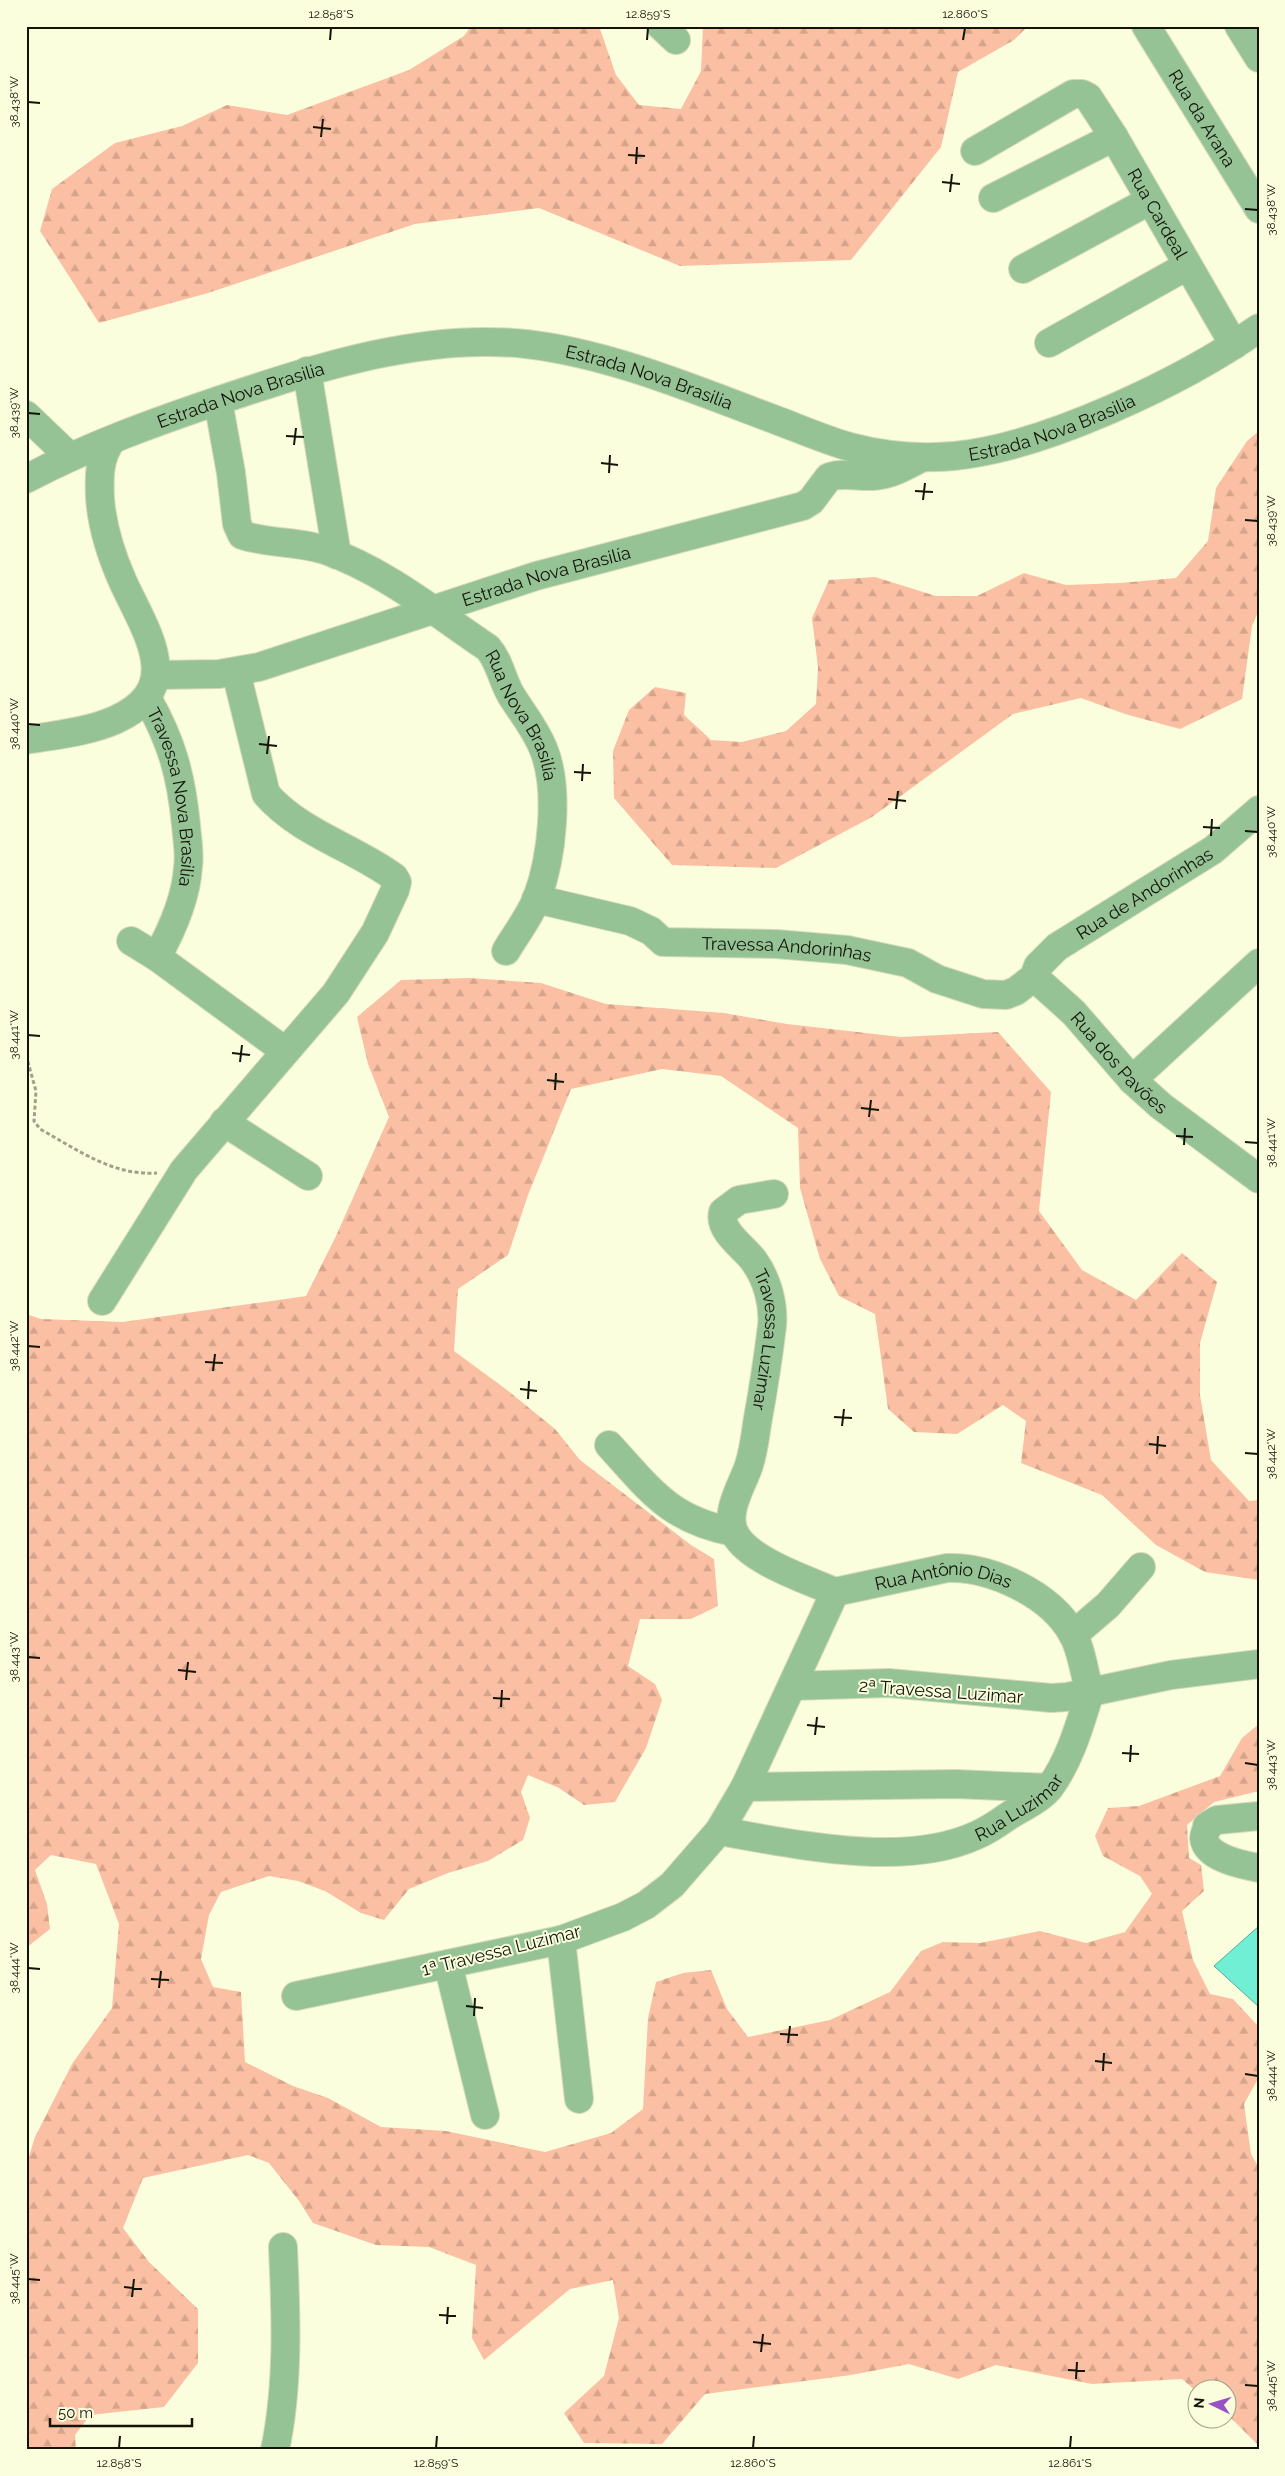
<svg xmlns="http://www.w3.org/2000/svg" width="1285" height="2476" font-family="Raleway,sans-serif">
	<defs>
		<pattern id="forest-firs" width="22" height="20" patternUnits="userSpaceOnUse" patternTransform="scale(1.25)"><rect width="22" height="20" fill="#fbc0a3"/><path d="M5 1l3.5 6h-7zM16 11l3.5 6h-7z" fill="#d6a48b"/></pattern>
	</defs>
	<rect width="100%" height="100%" fill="#fafedd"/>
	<!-- forest -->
	<path fill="url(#forest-firs)" d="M471 26H599L616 75 639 105 681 109 701 71 703 26H1028L1014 40 958 72 941 147 851 260 680 266 539 208 415 224 208 293 99 323 40 231 52 189 115 143 182 126 227 105 287 115 409 70 464 36Z
		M1259 431V609L1252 626 1242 699 1180 729 1125 714 1081 698 1013 714 872 817 776 868 672 865 614 798 613 751 629 710 655 687 686 693 684 715 711 740 742 742 786 731 816 704 818 667 812 618 829 580 875 577 936 596H977L1024 573 1066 585 1121 583 1176 578 1208 541 1216 488 1247 441Z
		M469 978 541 983 606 1004 724 1013 787 1024 901 1037 998 1032 1051 1092 1039 1211 1082 1270 1136 1300 1182 1253 1217 1282 1200 1343V1395L1211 1460 1249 1501 1259 1500V1580L1205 1572 1156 1545 1102 1495 1021 1463 1026 1421 1003 1405 957 1434 914 1432 888 1409 875 1314 839 1296 820 1259 800 1188 798 1128 721 1076 662 1069 571 1089 528 1195 508 1255 458 1289 454 1351 507 1390 555 1429 580 1460 691 1545 714 1559 718 1606 691 1619H640L628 1666 655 1684 662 1700 646 1748 615 1802 584 1805 559 1788 528 1775 521 1792 530 1818 523 1840 488 1861 448 1873 409 1889 384 1920 361 1913 325 1891 298 1881 269 1876 221 1892 209 1915 201 1959 213 1987 241 1992 245 2062 293 2086 328 2098 381 2127 446 2131 545 2152 611 2133 643 2109 648 2018 656 1982 683 1973 711 1970 727 2009 748 2037 830 2020 890 1992 921 1951 943 1942 980 1943 1040 1931 1086 1943 1125 1932 1152 1894 1140 1876 1103 1856 1095 1836 1108 1808 1139 1806 1220 1776 1242 1738 1259 1724V1791L1214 1802 1187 1825 1189 1858 1201 1865 1204 1891 1182 1911 1193 1960 1210 1994 1233 1999 1259 2027V2077L1244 2104 1251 2154 1259 2168V2446L1228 2415V2388H1198L1197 2392 1182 2379 1092 2384 996 2365 958 2379 909 2364 851 2375 705 2394 662 2444 584 2443 564 2413 604 2376 619 2318 613 2280 570 2289 484 2360 472 2338 476 2265 429 2247 376 2245 313 2223 299 2201 269 2163 248 2155 143 2178 123 2228 149 2262 198 2309V2363L164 2407 90 2415 75 2435 76 2450H26L29 2425 26 2422V2166L35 2137 72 2064 112 2008 119 1924 96 1864 51 1855 35 1870 47 1904 50 1929 26 1948V1314L41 1319 123 1322 306 1296 336 1236 389 1117 368 1064 357 1017 401 980Z"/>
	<!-- water -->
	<path fill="#71efd4" stroke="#55ad97" d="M1259 1926V2007L1214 1966Z"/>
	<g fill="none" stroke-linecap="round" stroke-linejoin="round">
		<!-- minor casing -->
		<g stroke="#d5d9bb" stroke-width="30">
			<g id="minor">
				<path d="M661 26 676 40"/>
				<path id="s1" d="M1146 26 1259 209"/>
				<path d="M1239 26 1259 58"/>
				<path id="s2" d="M975 151 1073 94H1082L1088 97 1114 137 1234 345"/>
				<path d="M993 198 1114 137"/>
				<path d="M1023 269 1149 201"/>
				<path d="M1049 343 1187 266"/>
				<path d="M307 371 337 555"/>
				<path id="s3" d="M218 401 231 473 237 524 242 535C268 544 298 541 325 550 385 571 436 613 488 648 500 662 502 680 511 695 522 713 535 728 543 748 560 788 552 858 537 898 530 916 516 934 506 951"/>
				<path d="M26 415 70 457"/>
				<path id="s4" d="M26 479C90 445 158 421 226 398 322 366 424 333 526 344 612 354 695 390 776 420 800 429 825 440 850 447 884 456 919 459 954 456 1045 447 1184 381 1259 328"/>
				<path id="s5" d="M157 675 219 674 259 667 536 576 803 506 811 501 829 477C845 472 858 477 873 476 891 475 906 466 921 458"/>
				<path id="s6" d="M147 698C172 742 181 775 186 825 187 839 190 853 188 867 186 899 172 930 157 957"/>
				<path d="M26 740C55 735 88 732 115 720 187 688 146 632 123 582 111 555 102 527 100 498 99 477 99 457 112 440"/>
				<path id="s7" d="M536 899 630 921 651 931 663 942 776 944 847 950 908 963 937 979 983 994 1006 995 1016 991 1034 977 1038 966 1057 947 1213 850 1259 810"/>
				<path d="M131 941 157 957 285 1051"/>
				<path id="s8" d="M1034 977 1074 1013 1132 1080 1161 1106 1259 1179"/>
				<path d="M1132 1080 1259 963"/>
				<path d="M224 1122 308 1176"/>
				<path id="s9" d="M774 1194 739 1200 723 1212C718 1231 744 1247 754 1261 767 1279 774 1304 772 1326 768 1359 763 1391 757 1424 755 1439 753 1454 748 1468 741 1487 724 1514 735 1534 749 1561 808 1580 835 1592"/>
				<path d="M102 1301 184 1170 336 993 375 933 395 890 397 882 394 877C353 847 300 833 266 794L236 672"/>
				<path d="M609 1445C651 1491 670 1520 734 1532"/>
				<path d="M1073 1635 1108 1605 1141 1567"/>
				<path d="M792 1686 889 1683 1051 1698 1067 1697 1171 1675 1259 1664"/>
				<path d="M745 1787 956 1784 1049 1788"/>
				<path d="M1259 1816 1217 1820 1207 1826C1207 1829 1204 1834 1204 1838 1206 1858 1243 1865 1259 1868"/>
				<path id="s10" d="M719 1831C795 1844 904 1869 977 1835 989 1830 1000 1822 1010 1815 1023 1807 1041 1799 1050 1787 1070 1760 1080 1724 1090 1692"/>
				<path d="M561 1940 579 2099"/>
				<path d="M448 1964 485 2115"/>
				<path id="s11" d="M296 1996 561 1940 623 1917 646 1905 672 1885 719 1831 745 1787 835 1592 947 1568C990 1566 1050 1594 1072 1633 1082 1649 1084 1674 1090 1692"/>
				<path d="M275 2450C289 2383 286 2314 283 2247"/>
			</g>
		</g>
		<!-- path -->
		<path stroke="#9fa289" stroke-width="3" stroke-dasharray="4 2.5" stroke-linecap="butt" d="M26 1055 36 1091 34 1121 40 1129C78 1150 113 1176 157 1173"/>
		<!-- minor -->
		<use href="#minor" stroke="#95c395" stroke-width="28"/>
	</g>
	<!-- ticks -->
	<path fill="none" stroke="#131408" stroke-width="2" d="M330 40 331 28M647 40 648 28M963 40 965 28M28 102 40 103M313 127 331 129M321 137 323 119M628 155 645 156M636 164 637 147M942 182 960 184M950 192 952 174M1245 209 1258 210M28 413 40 414M286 436 304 437M294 445 296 428M601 463 618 465M609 473 610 455M915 491 933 492M923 500 925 483M1245 520 1258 521M28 724 40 725M259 744 277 746M267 754 269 736M574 772 591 773M582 781 583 764M888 799 906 801M896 809 898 791M1203 827 1220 828M1245 831 1258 832M1211 836 1212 819M28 1035 40 1036M232 1053 250 1055M240 1062 242 1045M547 1080 564 1082M555 1090 556 1073M861 1108 879 1110M869 1117 871 1100M1176 1136 1193 1137M1245 1142 1258 1143M1184 1145 1185 1128M28 1346 40 1347M205 1362 223 1363M213 1371 215 1354M520 1389 537 1391M528 1399 529 1381M834 1417 852 1418M842 1426 844 1409M1149 1444 1166 1446M1245 1453 1258 1454M1157 1454 1158 1436M28 1657 40 1658M178 1670 196 1672M186 1680 188 1662M493 1698 510 1699M501 1707 502 1690M807 1725 825 1727M815 1735 817 1717M1122 1753 1139 1754M1130 1762 1131 1745M1245 1763 1258 1765M28 1968 40 1969M151 1979 169 1980M159 1988 161 1971M466 2006 483 2008M474 2016 475 1998M780 2034 798 2035M788 2043 790 2026M1095 2061 1112 2063M1103 2071 1104 2053M1245 2074 1258 2076M28 2279 40 2280M124 2287 142 2289M132 2297 134 2279M439 2315 456 2316M447 2324 448 2307M753 2342 771 2344M761 2352 763 2334M1068 2370 1085 2371M1076 2379 1077 2362M1245 2385 1258 2386M119 2448 120 2436M436 2448 437 2436M753 2448 754 2436M1070 2448 1071 2436"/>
	<g text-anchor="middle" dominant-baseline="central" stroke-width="4" stroke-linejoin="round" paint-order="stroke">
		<!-- street labels -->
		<g font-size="18" fill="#131408" stroke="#fafedd">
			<text stroke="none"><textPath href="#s1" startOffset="108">Rua da Arana</textPath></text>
			<text stroke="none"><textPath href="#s2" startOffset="265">Rua Cardeal</textPath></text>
			<text stroke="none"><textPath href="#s4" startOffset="651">Estrada Nova Brasilia</textPath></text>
			<text stroke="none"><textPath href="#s4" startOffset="231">Estrada Nova Brasilia</textPath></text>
			<text stroke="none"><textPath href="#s4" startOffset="1071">Estrada Nova Brasilia</textPath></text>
			<text stroke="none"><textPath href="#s5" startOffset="404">Estrada Nova Brasilía</textPath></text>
			<text stroke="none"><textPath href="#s3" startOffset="488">Rua Nova Brasilía</textPath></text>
			<text stroke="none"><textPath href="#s6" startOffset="104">Travessa Nova Brasilia</textPath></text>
			<text stroke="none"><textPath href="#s7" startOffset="662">Rua de Andorinhas</textPath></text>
			<text stroke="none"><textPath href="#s7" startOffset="260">Travessa Andorinhas</textPath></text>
			<text stroke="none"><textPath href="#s8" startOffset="121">Rua dos Pavões</textPath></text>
			<text stroke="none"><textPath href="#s9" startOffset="198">Travessa Luzimar</textPath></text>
			<text stroke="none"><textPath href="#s11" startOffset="844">Rua Antônio Dias</textPath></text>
			<text transform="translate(941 1691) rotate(4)">2ª Travessa Luzimar</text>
			<text stroke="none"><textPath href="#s10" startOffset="312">Rua Luzimar</textPath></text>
			<text transform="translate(501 1950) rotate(-14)">1ª Travessa Luzimar</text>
		</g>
	</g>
	<!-- border -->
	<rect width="1285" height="2476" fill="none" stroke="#fafedd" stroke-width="55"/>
	<!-- north arrow -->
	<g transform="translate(1212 2404) rotate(275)"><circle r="24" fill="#fafedd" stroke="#9ea088"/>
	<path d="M0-4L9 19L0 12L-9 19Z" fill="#9952c6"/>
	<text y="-8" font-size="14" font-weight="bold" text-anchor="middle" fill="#131408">N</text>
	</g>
	<!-- scale -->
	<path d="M50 2418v8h142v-8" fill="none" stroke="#131408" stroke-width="2.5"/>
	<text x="58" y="2418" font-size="15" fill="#131408" stroke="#fafedd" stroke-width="4" paint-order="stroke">50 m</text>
	<rect x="28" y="28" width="1230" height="2420" fill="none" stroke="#131408" stroke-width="2"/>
	<g font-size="12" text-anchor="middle" fill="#131408">
		<text x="331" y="18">12.858°S</text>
		<text x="648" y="18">12.859°S</text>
		<text x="965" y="18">12.860°S</text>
		<text transform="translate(14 102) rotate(-90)" y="4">38.438°W</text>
		<text transform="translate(1271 210) rotate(-90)" y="4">38.438°W</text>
		<text transform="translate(14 413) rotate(-90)" y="4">38.439°W</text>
		<text transform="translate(1271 521) rotate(-90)" y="4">38.439°W</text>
		<text transform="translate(14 724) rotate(-90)" y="4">38.440°W</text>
		<text transform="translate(1271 832) rotate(-90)" y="4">38.440°W</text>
		<text transform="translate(14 1035) rotate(-90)" y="4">38.441°W</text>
		<text transform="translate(1271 1143) rotate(-90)" y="4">38.441°W</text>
		<text transform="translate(14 1346) rotate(-90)" y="4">38.442°W</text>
		<text transform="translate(1271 1454) rotate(-90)" y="4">38.442°W</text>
		<text transform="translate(14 1657) rotate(-90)" y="4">38.443°W</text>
		<text transform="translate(1271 1765) rotate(-90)" y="4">38.443°W</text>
		<text transform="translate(14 1968) rotate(-90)" y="4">38.444°W</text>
		<text transform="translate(1271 2076) rotate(-90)" y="4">38.444°W</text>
		<text transform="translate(14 2279) rotate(-90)" y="4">38.445°W</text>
		<text transform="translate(1271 2386) rotate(-90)" y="4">38.445°W</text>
		<text x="119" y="2467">12.858°S</text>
		<text x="436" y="2467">12.859°S</text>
		<text x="753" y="2467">12.860°S</text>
		<text x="1070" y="2467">12.861°S</text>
	</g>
</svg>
